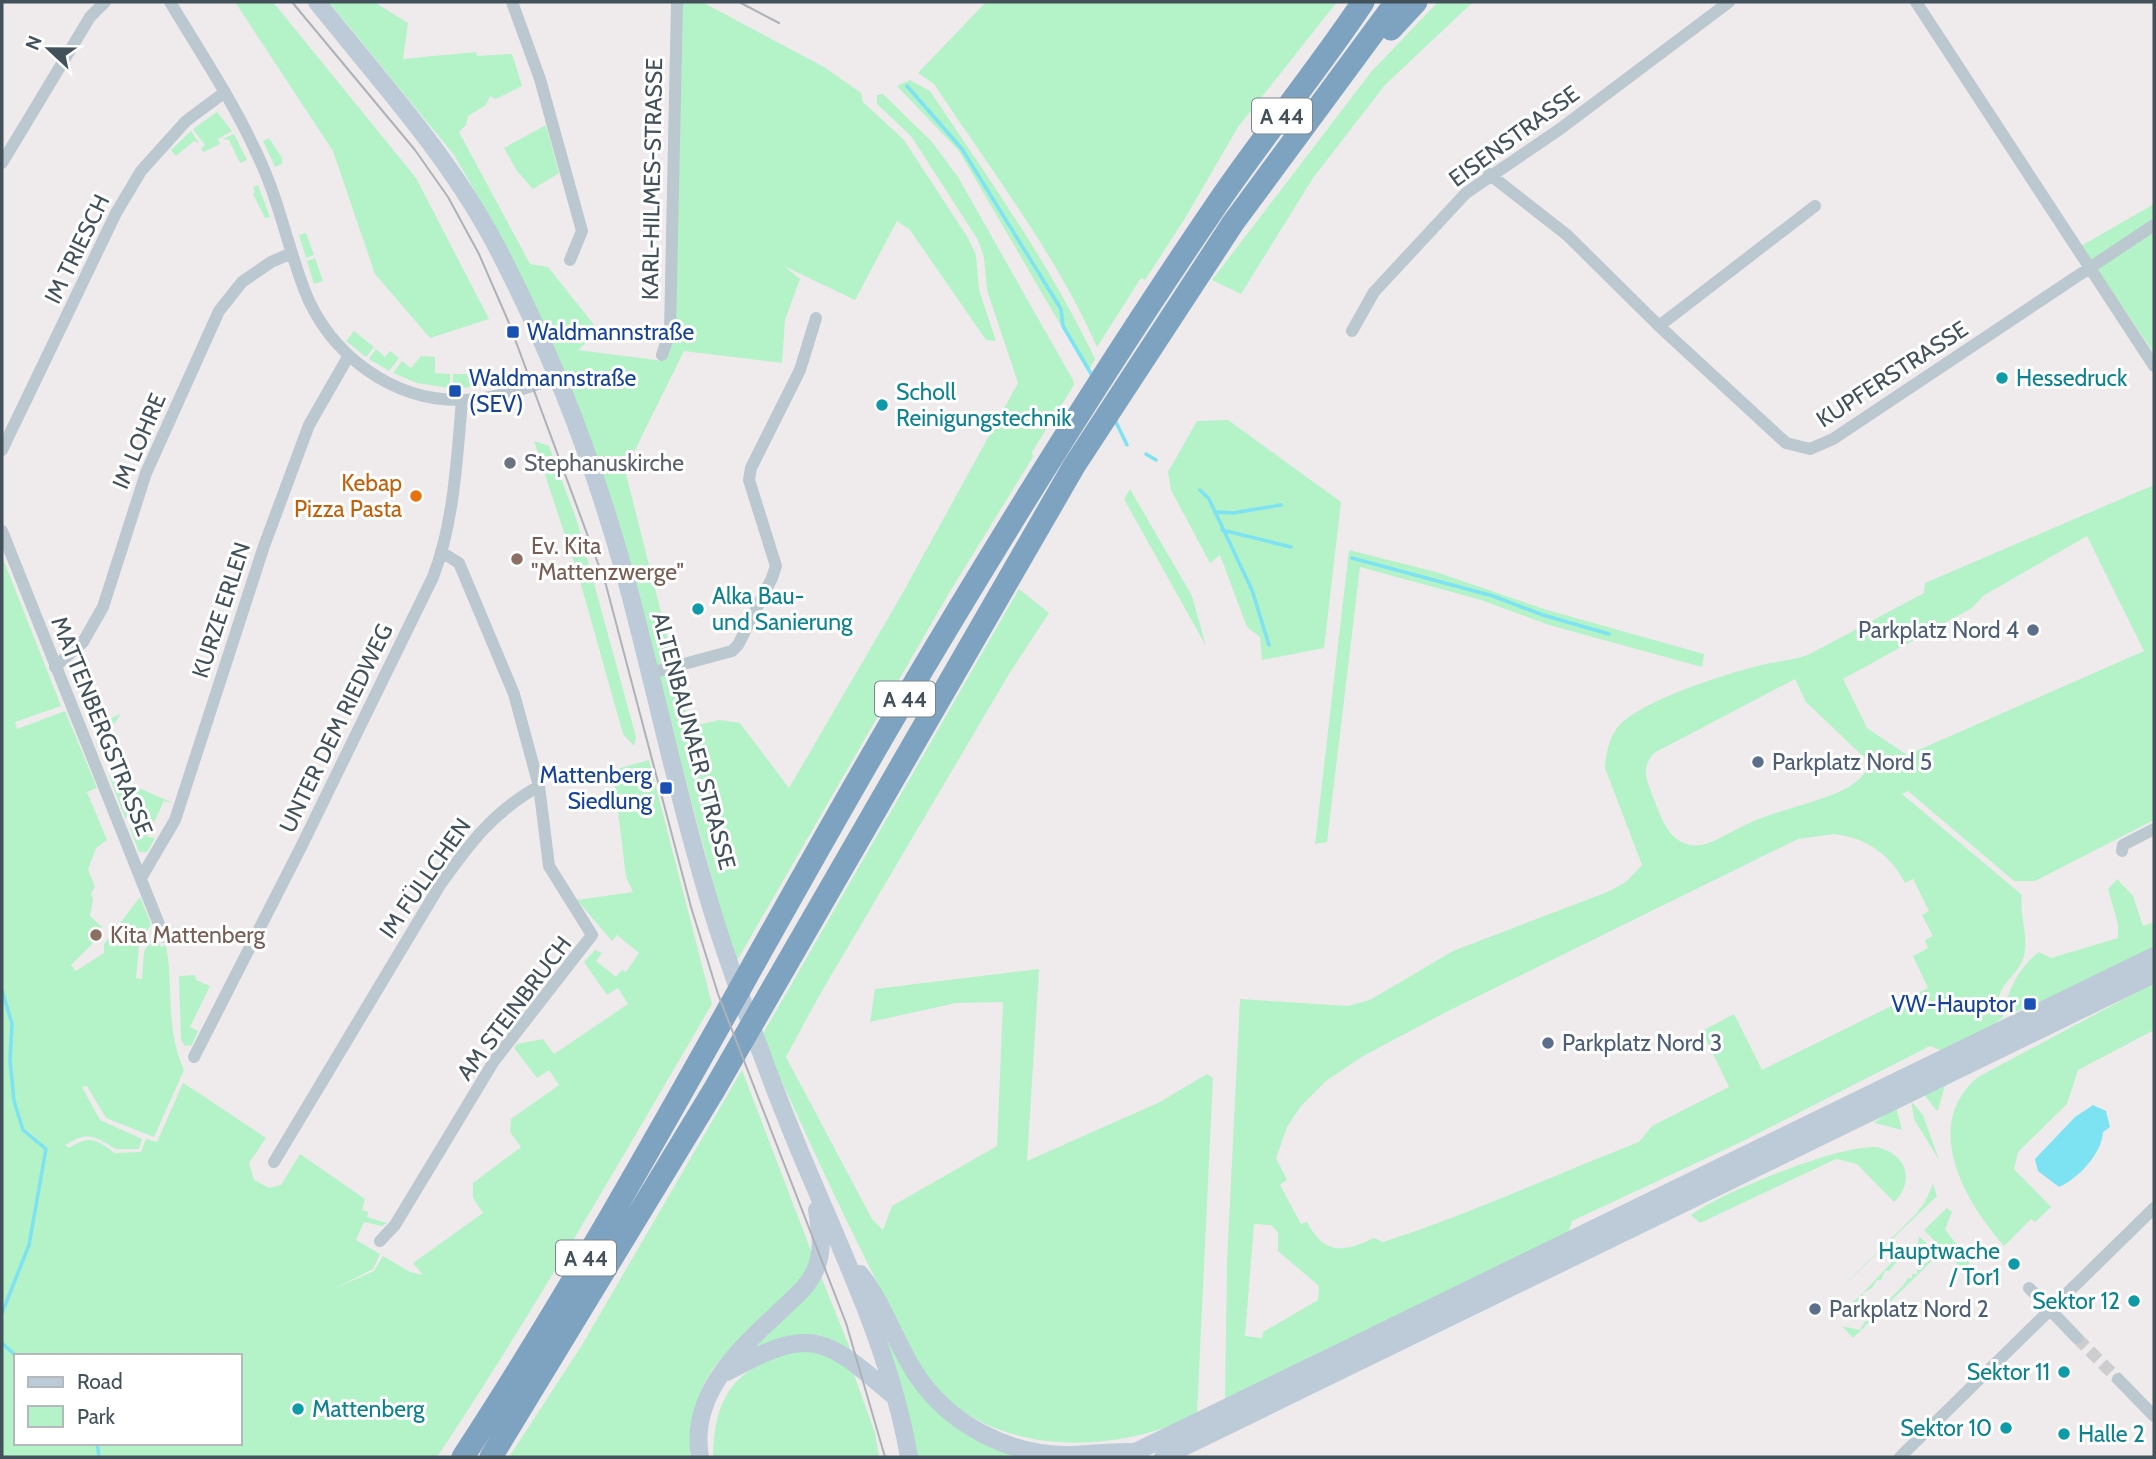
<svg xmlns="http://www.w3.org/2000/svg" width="2156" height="1459" font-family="Cabin,sans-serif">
	<rect width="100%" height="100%" fill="#efebec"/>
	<!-- green -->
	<path fill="#b4f2c8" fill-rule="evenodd" d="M235 2H273L416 178 489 319 430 338 375 274 333 151Z
		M329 2H374L408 23 403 59 476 52 477 56 512 54 522 86 496 99 490 96 486 105 468 116 466 125 459 132 530 264 548 267 599 331 578 350 664 361 674 330 681 2H702L824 67 861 93 863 102 904 140 968 238 976 255 979 290 996 341 986 340 910 230 897 221 855 300 784 266 800 279 785 320 782 363 684 351 625 470 690 727 719 720 740 723 789 788 901 596 1018 383 987 290 984 257 978 240 911 136 877 104V95L883 94 932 142 958 177 1073 380 1074 385 1032 452 1033 457 949 593 735 964 669 718 512 262 491 219 454 155Z
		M986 2H1337L1238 127 1184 220 1145 280 1141 278 1097 347C1056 254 990 169 934 84L918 73Z
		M1438 2H1473L1385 85 1313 178 1241 294 1212 280 1371 72Z
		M910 80 930 91C988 178 1050 264 1095 359L1088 372 959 151 897 86Z
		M217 112 232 131 218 139 220 144 204 152 201 149 205 145 193 129Z
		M546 125 559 173 533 189 517 171 504 148Z
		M191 131 199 143 194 141 176 156 171 150Z
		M234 134 247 160 240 163 229 140 223 139Z
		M269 138 282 158V164L275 167 263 141Z
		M258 185 270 217 265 218 253 194 255 192 253 187Z
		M2154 204V353L2081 246Z
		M306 233 314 255 306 258 299 235Z
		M315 258 323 281 314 284 307 261Z
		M354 331 374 347 366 357 346 341Z
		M376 349 385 357 390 351 399 358 389 371 369 359Z
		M421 356 435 357V373L450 374V388L417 383 393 373 402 361 411 368Z
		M453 374H476L477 387 453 388Z
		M1228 420 1341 502 1324 648 1262 660 1260 637 1247 627 1220 555 1210 563 1171 490 1168 472 1197 421Z
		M534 441 549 446 577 521 636 737 634 746 623 734 580 581Z
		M2154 485V820L2035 881H2014L1908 791 1902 794 2022 895C2019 916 2030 939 2023 959 2015 981 1988 988 2004 1016L1988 1030 1943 1051 1930 1046 1741 1142 1572 1221 1568 1234 1225 1400 1227 1262 1240 999 1348 1006 1370 1000 1453 951 1610 891 1626 882 1642 865 1605 768C1606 755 1608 742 1615 731 1633 702 1724 675 1757 666 1775 661 1793 661 1810 654L1924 593 1925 583ZM2087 536 2144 651 1907 755 1867 728 1843 679 1972 608 1983 596ZM1795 679 1806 702 1871 764C1864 775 1857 783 1845 789 1810 806 1769 811 1735 830 1721 837 1706 848 1690 845 1667 840 1661 816 1653 797 1647 780 1640 769 1654 753ZM1834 834C1866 838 1890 854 1905 883L1913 879 1929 911 1922 915 1933 936 1925 940 1928 948 1913 956 1928 988 1762 1070 1734 1014 1702 1031 1729 1087 1652 1126 1639 1142C1554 1175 1470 1214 1383 1242L1374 1238C1344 1252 1325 1256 1307 1222L1301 1224 1280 1185 1287 1180 1276 1158 1287 1127 1301 1106 1326 1081 1363 1056 1450 1010 1798 839ZM1254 1224 1271 1225 1278 1232V1251L1319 1286 1318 1300 1263 1332 1262 1338 1245 1336Z
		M1130 489 1192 596 1206 646 1124 499Z
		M1349 550 1436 572 1547 610 1704 654 1702 667 1549 625 1481 600 1360 567 1327 842 1315 844Z
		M2 556 61 706 15 722 17 729 65 711 97 788 87 792 107 840 96 848 88 869 95 887 91 893 93 899 90 916 102 927 93 943 71 965 76 971 104 953V944L140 897 151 924 139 946 136 978 142 979 144 952 155 931 161 947 166 945C174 988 165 1029 184 1070L154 1137 106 1118 87 1086 82 1087 100 1120 142 1139 139 1149H116C95 1137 89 1130 65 1145L69 1148C91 1134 96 1140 115 1153L141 1152 146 1139 157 1142 183 1083 188 1086 266 1138 249 1163 254 1180 269 1188 281 1185 300 1154 365 1199 362 1210 368 1212 367 1217 387 1223 382 1226 364 1222 356 1240 380 1254 373 1269 336 1288 374 1271 383 1256 410 1272 423 1275 413 1263 483 1213 473 1198V1183L521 1147 510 1132 511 1119 559 1085 549 1070 537 1078 514 1048 517 1044 543 1039 554 1054 628 1004 618 988 607 995 584 962 595 950 602 953 596 961 616 977 622 970 626 972 639 953 617 935 612 941 577 900 633 892 626 877 613 770 649 760 712 1004C623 1156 535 1310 437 1457H2ZM16 1356H240V1443H16Z
		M1019 589 1049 613 1009 674 819 996 786 1057 872 1219 883 1230 892 1206 997 1146 1003 1002 956 1003 870 1022 875 989 1039 969 1027 1161 1160 1102 1207 1074 1213 1078 1197 1414C1121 1453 1003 1458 939 1391 914 1365 895 1319 879 1286 838 1205 801 1124 764 1042V1032Z
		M121 714 98 747 96 743 103 739 101 734 97 735 102 722Z
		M109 775 173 803 164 801 147 837 155 838 147 852H139L130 828 136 826 132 816 125 818Z
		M2117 879 2133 896 2143 926 2154 922V948L2062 993 2012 1013 2006 1006C2008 988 2023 963 2039 952L2051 958 2118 938V924L2108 889Z
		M195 975 196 980 210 986 190 1027 198 1031 192 1045 185 1046 181 1040 179 976Z
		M2154 983V1030L2078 1070 2067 1104 2018 1152 2014 1169 2051 1207 2035 1222 2031 1219 2004 1246C1964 1201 1921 1125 1978 1077Z
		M742 1070 813 1256C804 1281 793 1290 774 1308 719 1360 691 1375 690 1457H509L582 1345Z
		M1946 1082 1938 1110H1936L1923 1093Z
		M1911 1101 1923 1115 1939 1160 1914 1119Z
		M1896 1107 1902 1130 1875 1123V1122Z
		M1876 1147C1906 1153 1916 1180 1894 1202L1857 1164 1836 1159 1700 1223 1691 1215C1722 1192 1838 1145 1876 1147Z
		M1933 1184 1937 1196 1835 1294 1915 1215 1925 1202Z
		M1947 1208 1952 1212 1945 1229 1970 1263 1963 1270 1924 1230Z
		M1919 1236 1938 1255 1853 1338 1842 1326 1860 1330 1865 1321H1869V1317H1873L1878 1308H1882V1304H1886C1893 1293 1902 1290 1908 1278H1912V1274H1917V1270H1921L1922 1266 1933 1257 1932 1253 1917 1250Z
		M1910 1243 1909 1260 1907 1255 1903 1254 1889 1271H1885L1881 1280H1877L1872 1288 1863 1293V1297H1859L1858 1310 1849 1319 1838 1312 1859 1297Z
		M820 1274 851 1351C808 1327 783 1332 743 1357Z
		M884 1334 917 1386 1028 1457H915Z
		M806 1349 851 1366 875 1433 879 1457H713C714 1389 741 1363 806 1349Z"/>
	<!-- water -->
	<path fill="#7de3f3" d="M2093 1105 2106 1111 2110 1127 2103 1132C2102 1153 2079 1178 2059 1187L2038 1171 2035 1159 2075 1117Z"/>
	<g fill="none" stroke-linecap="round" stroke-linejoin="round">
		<!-- stream -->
		<path stroke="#7de3f3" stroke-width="3.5" d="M907 86 962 149 1061 309 1063 326 1093 377
			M1114 418 1127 445
			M1146 454 1156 460
			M1200 490 1209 499 1252 590 1269 645
			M1215 512 1233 513 1281 505
			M1222 530 1291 547
			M1352 558 1493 596 1543 615 1609 634
			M2 990 12 1024 10 1060 14 1101 23 1130 46 1149 29 1245 2 1313
			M2 1343 16 1356
			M97 1443 99 1457"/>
		<!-- street-tunnel -->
		<path stroke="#cdcccf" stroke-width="12" stroke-dasharray="12 6" stroke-linecap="butt" d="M2077 1338 2118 1379"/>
		<!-- street -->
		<path stroke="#bbc8d0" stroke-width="12" d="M170 2C200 52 233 101 257 154 278 197 287 244 304 289 329 354 392 402 464 400 496 399 526 388 556 378
			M512 2 540 79 582 231 570 260
			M1916 2 2154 366
			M2 163 90 17 105 2
			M1489 174 1567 235 1659 326 1786 443 1810 449 1833 439 2154 225
			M1659 326 1815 206
			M1352 331 1374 292 1466 193 1560 129 1729 2
			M662 355 670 331 677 2
			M2 450 116 213 141 171 186 121 225 92
			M2 531 164 937
			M55 667 83 642 103 607 146 473 219 311 242 282 271 262 292 253
			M651 673 732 651 738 645 772 578 776 566 749 480 751 468 800 370 816 318
			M2122 851 2123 845 2154 829
			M141 878 175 820 264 546 309 425 348 357
			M194 1057 301 847 433 577C454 523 457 458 462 400
			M274 1162 440 885C470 843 493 812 539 786
			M380 1241 395 1225 494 1061 592 935 549 866 539 786 514 694 459 563 441 552
			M2029 1288 2077 1338
			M2118 1379 2154 1416
			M1900 1457 2154 1208"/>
		<!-- secondary -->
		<path stroke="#bccbd7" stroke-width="18" d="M317 2C378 79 445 151 492 238 549 345 594 462 626 579 661 709 687 844 732 971 757 1044 784 1116 815 1187 852 1274 893 1363 909 1457
			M860 1274C884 1304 896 1345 918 1377 950 1424 1007 1454 1064 1455 1087 1455 1110 1451 1134 1452
			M727 1372C813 1324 826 1338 895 1397
			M700 1457C689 1396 737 1351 778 1313 792 1299 809 1287 816 1268 824 1248 820 1231 817 1210
			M1125 1457 2154 956
			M1163 1457 2154 974"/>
		<!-- highway -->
		<path stroke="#7ea3c0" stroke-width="23" d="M1391 29 1416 2
			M463 1457C620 1217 751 961 896 714 998 541 1104 370 1217 204 1264 135 1317 71 1363 2
			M491 1457 714 1090 1074 466 1233 223 1396 2"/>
		<!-- tram -->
		<path stroke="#adb2b7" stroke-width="2" d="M292 2 415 150 448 197 479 254 509 323 606 585 691 907 718 994 846 1323 885 1457
			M739 2 779 23"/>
	</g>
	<!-- markers -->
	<g fill="#1a4fb4" stroke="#fff" stroke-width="2.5">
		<rect x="506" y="325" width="14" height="14" rx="3.5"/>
		<rect x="448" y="384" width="14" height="14" rx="3.5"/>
		<rect x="659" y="781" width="14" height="14" rx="3.5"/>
		<rect x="2023" y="997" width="14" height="14" rx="3.5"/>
	</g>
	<g fill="#0f9aa8" stroke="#fff" stroke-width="2.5">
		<circle cx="2002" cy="378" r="7"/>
		<circle cx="882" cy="405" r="7"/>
		<circle cx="698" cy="609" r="7"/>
		<circle cx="2014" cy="1264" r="7"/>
		<circle cx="2134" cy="1301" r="7"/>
		<circle cx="2064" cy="1372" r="7"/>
		<circle cx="298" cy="1409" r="7"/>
		<circle cx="2006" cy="1428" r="7"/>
		<circle cx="2064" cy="1434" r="7"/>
	</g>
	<circle fill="#6b7280" stroke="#fff" stroke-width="2.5" cx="510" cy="463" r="7"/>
	<circle fill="#e8710a" stroke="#fff" stroke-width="2.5" cx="416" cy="496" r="7"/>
	<g fill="#8d6e63" stroke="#fff" stroke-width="2.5">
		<circle cx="517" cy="559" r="7"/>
		<circle cx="96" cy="935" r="7"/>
	</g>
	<g fill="#5c6f8a" stroke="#fff" stroke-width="2.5">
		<circle cx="2033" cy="630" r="7"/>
		<circle cx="1758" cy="762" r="7"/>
		<circle cx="1548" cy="1043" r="7"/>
		<circle cx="1815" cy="1309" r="7"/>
	</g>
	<g text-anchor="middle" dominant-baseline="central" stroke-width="6" stroke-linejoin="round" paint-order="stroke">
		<!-- shield labels -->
		<g fill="#fff" stroke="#7b858c" stroke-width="2">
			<rect x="1252" y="98.5" width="60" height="35" rx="5"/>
			<rect x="875" y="681.5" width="60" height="35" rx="5"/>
			<rect x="556" y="1240.5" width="60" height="35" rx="5"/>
		</g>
		<g font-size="21" font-weight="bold" fill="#43515b">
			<text x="1282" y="116">A 44</text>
			<text x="905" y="699">A 44</text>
			<text x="586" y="1258">A 44</text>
		</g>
		<!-- street labels -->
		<g font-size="23" fill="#43515b" stroke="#fff">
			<text transform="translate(1514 136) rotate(-36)">EISENSTRASSE</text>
			<text transform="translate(652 179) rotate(-89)">KARL-HILMES-STRASSE</text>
			<text transform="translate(77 249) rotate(-64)">IM TRIESCH</text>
			<text transform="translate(1892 374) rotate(-33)">KUPFERSTRASSE</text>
			<text transform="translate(139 441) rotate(-67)">IM LOHRE</text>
			<text transform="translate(221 610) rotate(-72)">KURZE ERLEN</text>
			<text transform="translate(102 726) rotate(68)">MATTENBERGSTRASSE</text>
			<text transform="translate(336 728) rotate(-64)">UNTER DEM RIEDWEG</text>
			<text transform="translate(694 741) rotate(75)">ALTENBAUNAER STRASSE</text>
			<text transform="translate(425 878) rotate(-55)">IM FÜLLCHEN</text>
			<text transform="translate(514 1008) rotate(-53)">AM STEINBRUCH</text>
		</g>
		<!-- transit labels -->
		<g font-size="23" fill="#164399" stroke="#fff" text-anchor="start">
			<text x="527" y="332">Waldmannstraße</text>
			<text x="469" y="378">Waldmannstraße<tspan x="469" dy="26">(SEV)</tspan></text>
			<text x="652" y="775" text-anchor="end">Mattenberg<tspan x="652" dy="26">Siedlung</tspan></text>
			<text x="2016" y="1004" text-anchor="end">VW-Hauptor</text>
		</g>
		<!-- culture labels -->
		<g font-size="23" fill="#0d838f" stroke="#fff" text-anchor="start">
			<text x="2016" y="378">Hessedruck</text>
			<text x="896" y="392">Scholl<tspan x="896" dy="26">Reinigungstechnik</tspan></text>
			<text x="712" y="596">Alka Bau-<tspan x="712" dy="26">und Sanierung</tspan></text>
			<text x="2000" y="1251" text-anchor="end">Hauptwache<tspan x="2000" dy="26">/ Tor1</tspan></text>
			<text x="2120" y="1301" text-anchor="end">Sektor 12</text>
			<text x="2050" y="1372" text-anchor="end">Sektor 11</text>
			<text x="312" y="1409">Mattenberg</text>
			<text x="1992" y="1428" text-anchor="end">Sektor 10</text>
			<text x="2078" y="1434">Halle 2</text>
		</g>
		<!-- worship labels -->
		<g font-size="23" fill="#5b616d" stroke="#fff" text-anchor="start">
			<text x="524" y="463">Stephanuskirche</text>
		</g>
		<!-- food labels -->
		<g font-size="23" fill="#c56008" stroke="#fff" text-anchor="end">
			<text x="402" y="483">Kebap<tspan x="402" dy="26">Pizza Pasta</tspan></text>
		</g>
		<!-- education labels -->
		<g font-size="23" fill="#785e54" stroke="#fff" text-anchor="start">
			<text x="531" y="546">Ev. Kita<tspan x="531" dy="26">"Mattenzwerge"</tspan></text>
			<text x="110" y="935">Kita Mattenberg</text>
		</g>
		<!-- service labels -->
		<g font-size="23" fill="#4e5e75" stroke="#fff" text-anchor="start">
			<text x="2019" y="630" text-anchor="end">Parkplatz Nord 4</text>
			<text x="1772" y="762">Parkplatz Nord 5</text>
			<text x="1562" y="1043">Parkplatz Nord 3</text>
			<text x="1829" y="1309">Parkplatz Nord 2</text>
		</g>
	</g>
	<!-- border -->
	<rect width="2156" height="1459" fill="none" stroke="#43515b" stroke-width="7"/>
	<!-- legend -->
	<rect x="14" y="1354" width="228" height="91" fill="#ffffff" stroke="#b4b9bd" stroke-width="2"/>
	<rect x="28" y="1377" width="35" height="10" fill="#bccbd7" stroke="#b4b9bd" stroke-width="2"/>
	<text x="77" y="1389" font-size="21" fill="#43515b">Road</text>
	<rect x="28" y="1406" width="35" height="21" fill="#b4f2c8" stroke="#b4b9bd" stroke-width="2"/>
	<text x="77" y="1424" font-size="21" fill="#43515b">Park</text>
	<!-- north arrow -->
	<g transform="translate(49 49) rotate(292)" stroke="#ffffff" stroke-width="5" paint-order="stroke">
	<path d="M0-5L12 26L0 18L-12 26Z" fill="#43515b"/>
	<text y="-10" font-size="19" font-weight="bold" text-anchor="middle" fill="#43515b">N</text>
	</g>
</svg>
